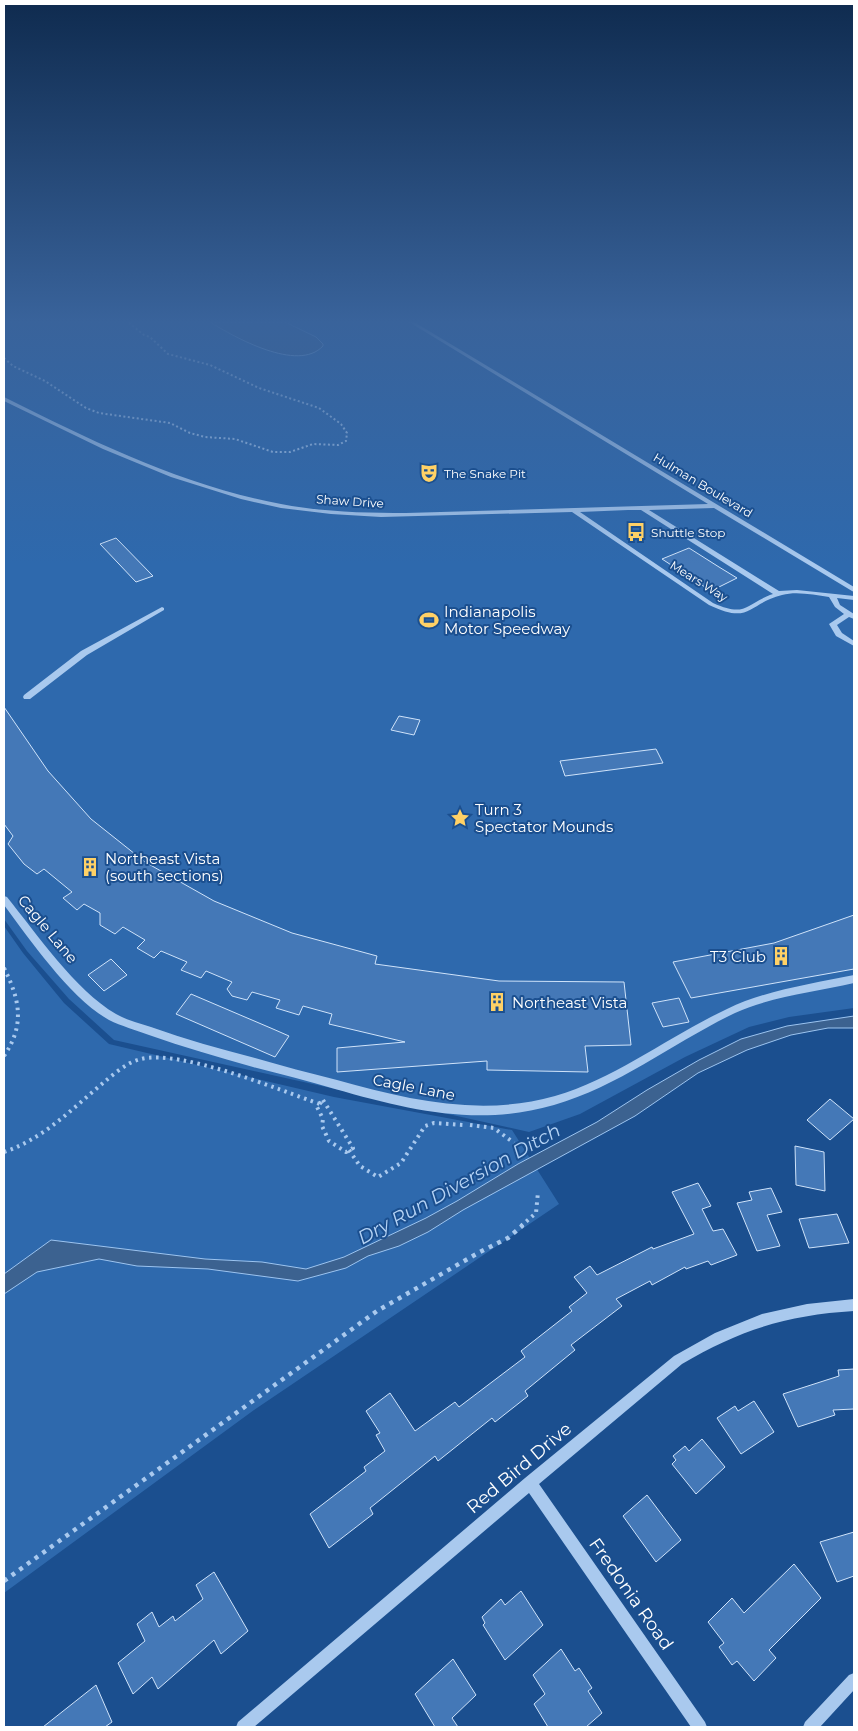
<svg xmlns="http://www.w3.org/2000/svg" width="858" height="1731" font-family="Montserrat,sans-serif">
	<rect width="100%" height="100%" fill="#1b4f8f"/>
	<!-- green -->
	<path fill="#2e69ad" d="M4 322H854V1008L789 1017 749 1027 685 1057 580 1114 529 1132 114 1040 69 999 27 951 4 919Z
		M4 926 23 953 64 1003 109 1044 334 1097 512 1130 559 1204 254 1410 4 1593Z"/>
	<!-- water -->
	<path fill="#3c6290" stroke="#9cc4f0" d="M210 322H285L316 337 323 344V346C298 373 234 337 210 322Z
		M854 1016V1028H828L791 1035 747 1050 698 1073 635 1116 463 1210 428 1232 399 1246 368 1256 346 1268 298 1281 208 1269 137 1266 99 1259 37 1272 4 1294V1274L51 1240 205 1259 262 1262 306 1269 344 1257 426 1218 457 1201 518 1164 597 1122 647 1090 699 1060 741 1039 787 1026Z"/>
	<!-- building -->
	<path fill="#4478b7" stroke="#cfe3fa" d="M116 538 153 576 136 582 100 544Z
		M689 548 719 567 737 578 711 591 662 559Z
		M4 707 48 771 91 819 145 862 214 901 292 933 377 956 375 964 499 981 624 982 631 1045 585 1046 588 1072 487 1070V1061L337 1072V1048L405 1042 329 1024 332 1014 303 1006 299 1015 276 1008 280 1000 252 992 247 1000 232 996 227 989 232 982 206 971 201 978 181 970 187 962 161 951 154 958 137 948 145 940 123 927 115 934 100 925V913L84 904 77 910 63 898 72 892 44 869 37 874 24 864 8 844 13 836 4 824Z
		M399 716 420 720 414 735 391 730Z
		M656 749 663 763 565 776 560 761Z
		M854 915V969L691 998 673 962 774 943Z
		M111 959 127 975 104 991 88 975Z
		M191 994 273 1029 289 1036 275 1057 176 1014Z
		M679 998 689 1022 663 1027 652 1003Z
		M830 1099 854 1119 830 1140 807 1120Z
		M795 1146 824 1152 825 1191 796 1185Z
		M698 1183 711 1206 702 1209 713 1231 723 1229 737 1255 711 1265 708 1261 686 1269 685 1267 652 1285 650 1281 616 1299 622 1306 571 1345 575 1350 525 1391 528 1396 495 1422 492 1418 438 1461 435 1456 370 1508 373 1514 329 1548 310 1514 366 1471 364 1467 385 1451 376 1435 380 1433 366 1411 390 1393 415 1431 455 1402 459 1407 525 1357 521 1351 572 1311 569 1307 587 1293 574 1277 590 1266 597 1275 652 1247 653 1249 694 1234 672 1192Z
		M771 1188 782 1212 767 1215 780 1246 757 1251 737 1203 752 1200 749 1192Z
		M837 1214 849 1243 809 1248 799 1219Z
		M854 1369V1409L833 1410 835 1415 798 1427 783 1394 839 1376 838 1370Z
		M754 1401 774 1432 741 1454 717 1418 735 1406 738 1411Z
		M702 1439 725 1467 696 1494 672 1464 676 1460 673 1456 685 1446 689 1451Z
		M647 1495 681 1540 656 1562 623 1516Z
		M854 1532V1576L837 1582 820 1542Z
		M794 1564 821 1598 769 1650 776 1658 754 1681 737 1661 732 1665 719 1647 724 1643 708 1622 732 1598 744 1613Z
		M214 1572 248 1631 221 1654 214 1640 158 1689 152 1677 133 1694 118 1663 145 1641 137 1624 152 1612 159 1627 173 1616 175 1621 203 1599 196 1585Z
		M521 1591 543 1625 505 1660 483 1625 485 1623 482 1617 501 1599 505 1605Z
		M561 1649 575 1671 579 1668 592 1688 588 1691 602 1713 586 1727H548L534 1704 545 1694 533 1675Z
		M453 1659 476 1695 452 1718 458 1727H435L415 1694Z
		M96 1685 112 1722 105 1727H43Z"/>
	<g fill="none" stroke-linecap="round" stroke-linejoin="round">
		<!-- path-far2 -->
		<path stroke="#a9c9ee" stroke-width="2" stroke-dasharray="2 2.5" stroke-linecap="butt" d="M4 358 13 366 45 381 86 408 99 413 170 423 190 433 205 437 235 439 273 452H290L313 444 338 445 346 441 347 433 341 424 319 408 259 388 210 365 168 354 150 337 144 335 128 322"/>
		<!-- path-far1 -->
		<path stroke="#a9c9ee" stroke-width="4" stroke-dasharray="2.5 4.5" stroke-linecap="butt" d="M4 968C20 1000 25 1025 4 1056
			M323 1100 353 1148 346 1152 329 1141 322 1126 323 1119 317 1107Z
			M470 1125 494 1128 514 1143
			M349 1150 360 1166 378 1177 401 1163 425 1126 434 1123 464 1125
			M4 1152C43 1139 72 1109 103 1083 114 1074 127 1062 141 1059 181 1049 279 1090 320 1104
			M521 1226 536 1213 538 1192"/>
		<!-- path -->
		<path stroke="#a9c9ee" stroke-width="4.5" stroke-dasharray="4 5.5" stroke-linecap="butt" d="M4 1581 377 1311 478 1253 508 1238 523 1225"/>
		<!-- minor -->
		<path fill="#a9c9ee" fill-rule="evenodd" d="M409 322H414L854 587V592L852 591 714 508 649 510 779 591 797 590 854 596V600L837 598 840 605 854 614V619L849 617 837 625 842 633 854 641V646L836 636 829 624 844 614 835 607 829 597C814 595 797 591 782 595 747 604 751 625 709 605L572 512 381 517 331 514 281 508 241 499 171 477 103 449 4 401V397L6 398C94 442 184 486 281 504 323 512 365 513 406 513L708 504ZM628 510H641L773 594C744 604 747 618 713 603L580 512Z
			M162 607 164 608V610L87 655 30 699H24L23 697 24 695 81 651Z
			M4 896 7 897C36 933 75 990 116 1014 126 1020 139 1023 151 1027 185 1039 220 1049 255 1058 282 1066 310 1073 337 1080 409 1100 481 1117 555 1096 617 1078 669 1036 727 1009 766 990 811 984 854 975V983C815 992 773 996 735 1013 674 1042 620 1086 554 1105 478 1127 409 1110 335 1089 308 1081 281 1074 253 1067 218 1057 183 1047 149 1035 136 1030 121 1026 109 1020 70 998 31 941 4 905Z
			M854 1299V1311C788 1315 739 1330 682 1364L539 1484 705 1722 707 1727H691L529 1493 254 1727H236L238 1722 525 1478 674 1356 715 1333 762 1314 807 1304Z
			M854 1673V1690L820 1727H803L805 1722 849 1675Z"/>
	</g>
	<!-- sky -->
	<linearGradient id="sky" x2="0" y2="1"><stop stop-color="#0f2b4f"/><stop offset="0.57" stop-color="#39639b"/><stop offset="1" stop-color="#39639b" stop-opacity="0"/></linearGradient>
	<rect width="858" height="564" fill="url(#sky)"/>
	<!-- icons -->
	<defs>
		<g id="theatre-bare" transform="scale(1.5)"><path d="M-5-5.5Q0-4 5-5.5V0Q5 5 0 6Q-5 5-5 0ZM-3.3-2.5H-1v1.5H-3.3ZM1-2.5H3.3v1.5H1ZM-2.8 1Q0 5.5 2.8 1Z" fill="#ffd166" stroke="#1b4f8f" stroke-width="2.5" paint-order="stroke"/></g>
		<g id="bus-bare" transform="scale(1.5)"><path d="M-5-6H5V4H4V6H2V4H-2V6H-4V4H-5ZM-3.5-4V0h7V-4ZM-3.5 1.2v1.5H-2V1.2ZM2 1.2v1.5H3.5V1.2Z" fill="#ffd166" stroke="#1b4f8f" stroke-width="2.5" paint-order="stroke"/></g>
		<g id="stadium-bare" transform="scale(1.5)"><path d="M0-5a6.5 5 0 1 0 0 10a6.5 5 0 1 0 0-10ZM-3.5-1.8h7v3.6h-7Z" fill="#ffd166" stroke="#1b4f8f" stroke-width="2.5" paint-order="stroke"/></g>
		<g id="sight-bare" transform="scale(1.5)"><path d="M0-6L1.8-2.2L6-1.7L2.9 1.2L3.7 5.4L0 3.3L-3.7 5.4L-2.9 1.2L-6-1.7L-1.8-2.2Z" fill="#ffd166" stroke="#1b4f8f" stroke-width="2.5" paint-order="stroke"/></g>
		<g id="building-bare" transform="scale(1.5)"><path d="M-4-6H4V6H1V3H-1V6H-4ZM-2.5-4.3h1.7v1.8h-1.7ZM.8-4.3h1.7v1.8H.8ZM-2.5-1h1.7V.8h-1.7ZM.8-1h1.7V.8H.8Z" fill="#ffd166" stroke="#1b4f8f" stroke-width="2.5" paint-order="stroke"/></g>
	</defs>
	<g fill-rule="evenodd">
		<use href="#theatre-bare" x="429" y="473"/>
		<use href="#bus-bare" x="636" y="532"/>
		<use href="#stadium-bare" x="429" y="620"/>
		<use href="#sight-bare" x="460" y="818"/>
		<use href="#building-bare" x="90" y="867"/>
		<use href="#building-bare" x="781" y="956"/>
		<use href="#building-bare" x="497" y="1002"/>
	</g>
	<g text-anchor="middle" dominant-baseline="central" stroke-width="4" stroke-linejoin="round" paint-order="stroke">
		<!-- far-poi labels -->
		<g font-size="12" fill="#fff" stroke="#1b4f8f" text-anchor="start">
			<text x="444" y="473">The Snake Pit</text>
			<text x="651" y="532">Shuttle Stop</text>
		</g>
		<!-- far-street labels -->
		<g font-size="12" fill="#fff" stroke="#1b4f8f">
			<text transform="translate(703 485) rotate(31)">Hulman Boulevard</text>
			<text transform="translate(350 501) rotate(4)">Shaw Drive</text>
			<text transform="translate(699 581) rotate(32)">Mears Way</text>
		</g>
		<!-- poi labels -->
		<g font-size="15" fill="#fff" stroke="#1b4f8f" text-anchor="start">
			<text x="444" y="611">Indianapolis<tspan x="444" dy="17">Motor Speedway</tspan></text>
			<text x="475" y="809">Turn 3<tspan x="475" dy="17">Spectator Mounds</tspan></text>
			<text x="105" y="858">Northeast Vista<tspan x="105" dy="17">(south sections)</tspan></text>
			<text x="766" y="956" text-anchor="end">T3 Club</text>
			<text x="512" y="1002">Northeast Vista</text>
		</g>
		<!-- street labels -->
		<g font-size="15" fill="#fff" stroke="#1b4f8f">
			<text transform="translate(48 929) rotate(50)">Cagle Lane</text>
			<text transform="translate(414 1087) rotate(11)">Cagle Lane</text>
		</g>
		<!-- near-street labels -->
		<g font-size="18" fill="#fff" stroke="#1b4f8f">
			<text transform="translate(519 1468) rotate(-40)">Red Bird Drive</text>
			<text transform="translate(631 1594) rotate(55)">Fredonia Road</text>
		</g>
		<!-- near-water labels -->
		<g font-size="19" font-style="italic" fill="#b5d3f5" stroke="#1b4f8f">
			<text transform="translate(459 1184) rotate(-29)">Dry Run Diversion Ditch</text>
		</g>
	</g>
	<!-- border -->
	<rect width="858" height="1731" fill="none" stroke="#ffffff" stroke-width="10"/>
</svg>
